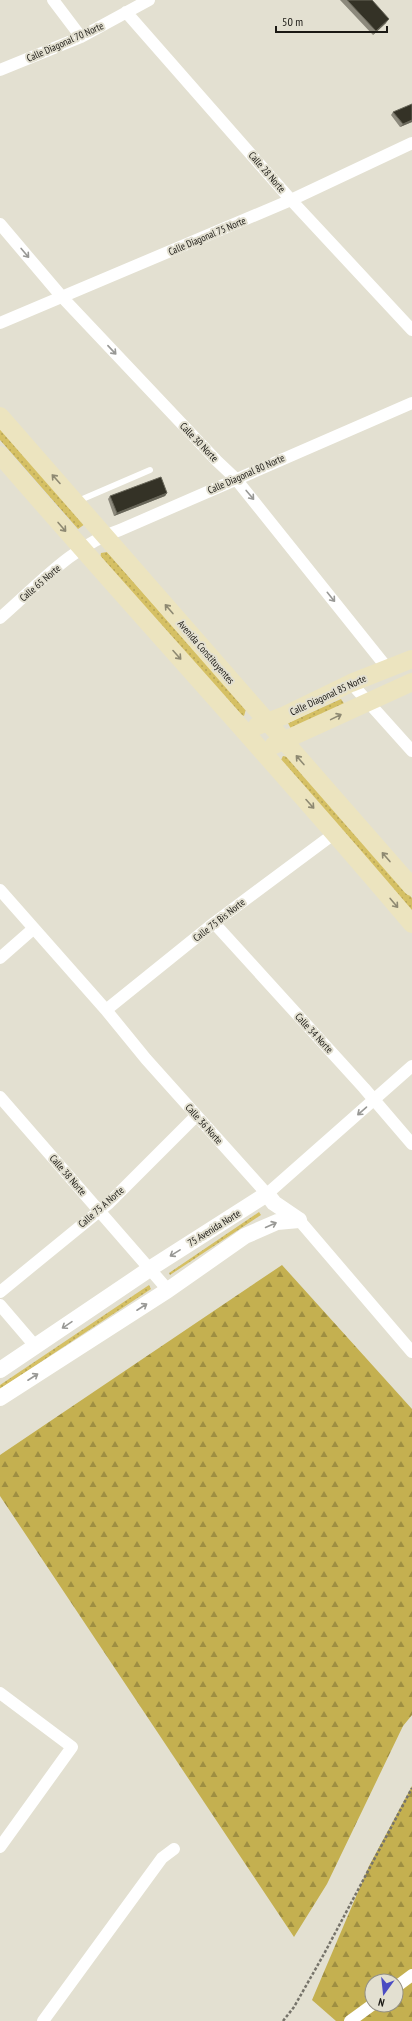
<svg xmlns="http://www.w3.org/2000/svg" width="412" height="2021" font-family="'PT Sans Narrow',sans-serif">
	<defs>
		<pattern id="grass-dots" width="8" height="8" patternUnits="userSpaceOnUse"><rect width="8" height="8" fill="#d5c064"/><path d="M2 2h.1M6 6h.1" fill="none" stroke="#b6a456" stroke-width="1.8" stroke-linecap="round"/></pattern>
		<pattern id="forest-firs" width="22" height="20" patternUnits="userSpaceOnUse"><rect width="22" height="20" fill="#c4b050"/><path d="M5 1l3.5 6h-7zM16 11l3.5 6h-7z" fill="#9e8e41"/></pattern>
	</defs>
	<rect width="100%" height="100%" fill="#e3e0d1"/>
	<!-- grass -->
	<path fill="url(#grass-dots)" d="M0 427 85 524 78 529 0 440Z
		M107 552 246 709 244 716 237 713 100 559 101 553Z
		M341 699 345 705 291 729 288 723Z
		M283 756 288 757 412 898V912L280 762Z
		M259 1212 261 1215 170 1275 169 1273Z
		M149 1285 151 1289 0 1389V1385Z"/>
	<!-- forest -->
	<path fill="url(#forest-firs)" fill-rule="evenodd" d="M282 1265 412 1409V1715L403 1726 327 1884 294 1937 0 1496V1455Z
		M412 1786V2021H336L312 2000 369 1866ZM372 1981H396V2005H372Z"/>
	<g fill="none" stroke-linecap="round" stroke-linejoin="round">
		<!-- path -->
		<path stroke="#76736a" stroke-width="2.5" stroke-dasharray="3 2" stroke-linecap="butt" d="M283 2021 294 2007 324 1954 412 1788"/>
		<!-- service -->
		<path stroke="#fff" stroke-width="6" d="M78 501 150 470"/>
		<!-- minor -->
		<path stroke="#fff" stroke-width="12" d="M53 0 81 37
			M126 12 291 200 412 330
			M0 70 81 37 149 0
			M0 224 62 297 217 461 235 478 388 669
			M0 323 291 200 412 143
			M0 618C37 586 73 545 120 530L412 403
			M351 683 412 751
			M0 890 106 1010 146 1059 267 1194 412 1066
			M214 923 364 1088 412 1144
			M0 958 33 929
			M106 1010 214 923 335 833
			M0 1097 168 1290
			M299 1220 412 1352
			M0 1292 109 1203 196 1116
			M0 1305 36 1347
			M0 1693 72 1747 0 1847
			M396 1987 412 1975
			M43 2021 162 1858 174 1849
			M350 2021 372 2005"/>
		<!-- tertiary -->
		<path stroke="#fff" stroke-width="16" d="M0 1370 151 1268 267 1194 274 1203 299 1220
			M0 1398 168 1290 245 1236 277 1222 299 1220"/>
		<!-- secondary -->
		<path stroke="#ece4bf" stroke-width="18" d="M0 416 412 887
			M0 455C136 612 278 765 412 924
			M257 726 283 716 351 683 412 659
			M274 745 412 682"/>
	</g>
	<!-- wall -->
	<path fill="#8c897c" d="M340 0H372L386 23 373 35Z
		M393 112 412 122 400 127 391 115Z
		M167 493 165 496 114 516 108 499 110 496Z"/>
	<!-- shaded-wall -->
	<path fill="#686659" d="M389 19 386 23 373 35 376 31Z
		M412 120V122L400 127 403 124Z
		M167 493 165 496 114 516 117 513Z"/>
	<!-- building -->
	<path fill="#343226" stroke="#686659" d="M347 0H372L389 19 376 31Z
		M412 104V120L403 124 393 112Z
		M161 477 167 493 117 513 110 496Z"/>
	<!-- one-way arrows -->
	<defs><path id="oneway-shaft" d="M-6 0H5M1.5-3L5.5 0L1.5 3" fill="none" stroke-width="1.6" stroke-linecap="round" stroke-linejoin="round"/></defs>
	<g stroke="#989895">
		<use href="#oneway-shaft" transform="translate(25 253) rotate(50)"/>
		<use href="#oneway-shaft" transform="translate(112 350) rotate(47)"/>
		<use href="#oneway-shaft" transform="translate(250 495) rotate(50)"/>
		<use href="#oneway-shaft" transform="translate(331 597) rotate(51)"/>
		<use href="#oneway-shaft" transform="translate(362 1111) rotate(139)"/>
		<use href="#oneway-shaft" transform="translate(271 1225) rotate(-24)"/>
		<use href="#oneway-shaft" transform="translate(175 1253) rotate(148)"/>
		<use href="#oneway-shaft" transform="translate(142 1307) rotate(-33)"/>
		<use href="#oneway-shaft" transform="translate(67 1325) rotate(146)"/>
		<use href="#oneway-shaft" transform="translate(33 1377) rotate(-33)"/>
	</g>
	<g stroke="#8e8972">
		<use href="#oneway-shaft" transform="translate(56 479) rotate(-132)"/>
		<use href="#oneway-shaft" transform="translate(62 527) rotate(49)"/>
		<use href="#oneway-shaft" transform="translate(169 609) rotate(-131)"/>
		<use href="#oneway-shaft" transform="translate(177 655) rotate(48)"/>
		<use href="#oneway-shaft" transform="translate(336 717) rotate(-26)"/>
		<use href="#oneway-shaft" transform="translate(300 760) rotate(-131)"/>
		<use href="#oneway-shaft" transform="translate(310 804) rotate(48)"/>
		<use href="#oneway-shaft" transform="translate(386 857) rotate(-131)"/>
		<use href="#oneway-shaft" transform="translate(394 903) rotate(50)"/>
	</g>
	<g text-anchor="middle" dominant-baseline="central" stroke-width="4" stroke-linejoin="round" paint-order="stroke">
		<!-- street labels -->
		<g font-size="10" fill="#1b1914" stroke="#e3e0d1">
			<text transform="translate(65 42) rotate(-24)">Calle Diagonal 70 Norte</text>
			<text transform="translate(267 172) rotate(49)">Calle 28 Norte</text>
			<text transform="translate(207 236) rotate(-23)">Calle Diagonal 75 Norte</text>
			<text transform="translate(199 442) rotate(46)">Calle 30 Norte</text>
			<text transform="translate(246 474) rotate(-24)">Calle Diagonal 80 Norte</text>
			<text transform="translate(40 583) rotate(-41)">Calle 65 Norte</text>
			<text transform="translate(206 652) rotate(49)">Avenida Constituyentes</text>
			<text transform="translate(328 695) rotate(-25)">Calle Diagonal 85 Norte</text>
			<text transform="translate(219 920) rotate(-38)">Calle 75 Bis Norte</text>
			<text transform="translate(314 1033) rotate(47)">Calle 34 Norte</text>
			<text transform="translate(204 1124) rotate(48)">Calle 36 Norte</text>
			<text transform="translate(68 1175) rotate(49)">Calle 38 Norte</text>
			<text transform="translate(101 1207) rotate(-41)">Calle 75 A Norte</text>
			<text transform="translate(214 1228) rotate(-32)">75 Avenida Norte</text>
		</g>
	</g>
	<!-- north arrow -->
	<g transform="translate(384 1993) rotate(195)"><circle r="19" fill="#e3e0d1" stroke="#939085"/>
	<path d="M0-3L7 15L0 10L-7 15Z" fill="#4b4cc2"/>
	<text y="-6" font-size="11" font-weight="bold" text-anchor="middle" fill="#1b1914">N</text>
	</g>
	<!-- scale -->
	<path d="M276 26v6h111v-6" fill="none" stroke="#1b1914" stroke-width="2"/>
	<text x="282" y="26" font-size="12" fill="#1b1914" stroke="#e3e0d1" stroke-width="3" paint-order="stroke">50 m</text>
</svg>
